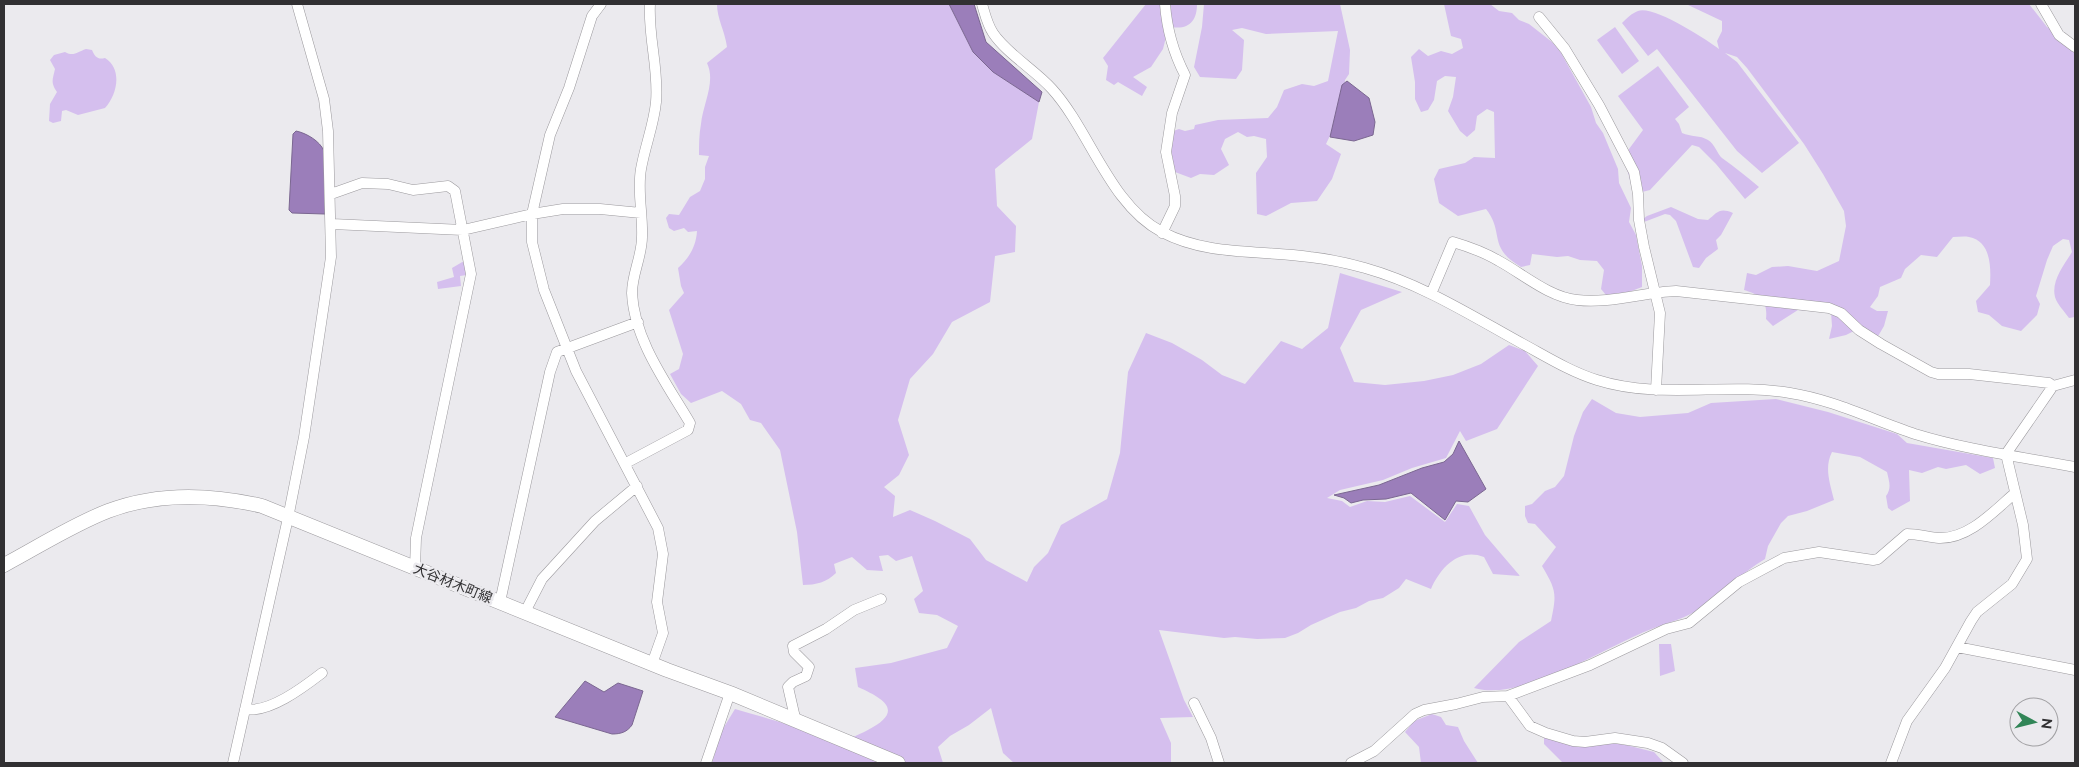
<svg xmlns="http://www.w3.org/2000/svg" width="2079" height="767" font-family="Raleway,'Noto Sans JP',sans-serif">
	<rect width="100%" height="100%" fill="#ebeaee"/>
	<!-- green -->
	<path fill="#d5bfee" d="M717 4H949L973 52 993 72 1039 102 1032 139 995 169 997 206 1016 226 1015 252 995 256 990 302 952 322 933 354 910 379 898 420 909 455 899 475 884 487 895 496 893 517 910 510 935 521 970 539 986 560 1027 582 1034 567 1048 553 1061 525 1107 499 1120 453 1128 372 1146 333 1172 343 1202 360 1222 375 1245 384 1281 341 1302 349 1328 328 1340 273 1402 292 1361 310 1340 348 1354 382 1385 385 1424 381 1453 375 1481 364 1509 345 1525 351 1538 366 1497 429 1466 441 1460 431 1446 458 1412 468 1383 480 1340 490 1327 498 1342 501 1350 507 1367 501 1385 502 1410 496 1445 522 1457 504 1469 506 1485 535 1520 576 1493 574 1484 557C1459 547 1440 568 1431 589L1406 579 1399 588 1383 598 1369 601 1356 608 1340 612 1311 625 1298 633 1285 638 1257 639 1235 637 1224 638 1159 630 1184 700 1193 717 1160 718 1171 743V763H1014L1003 753 991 708 969 725 950 736 938 747 943 763H712L721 732 735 709C755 715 775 720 794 727 806 732 820 739 834 741 842 743 858 735 866 731 904 712 887 700 858 687L855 668 891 663 947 648 958 626 937 615 919 613 914 599 923 591 912 556 896 561 888 555 879 556 883 571 867 570 852 557 834 564 836 573C827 582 816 585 803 585L797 532 780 450 761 423 750 420 741 404 722 391 691 403 681 394 670 374 679 369 683 354 669 310 684 293 681 286 678 268C689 258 696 247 697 231L688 232 684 228 674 231 669 228 666 218 669 214 679 215 690 197 700 191 705 179V167L709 156 699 155C699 145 699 134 701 124 703 104 716 82 707 63L727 47C725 31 717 19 717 4Z
		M1146 4H1162L1166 37 1163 49 1151 67 1133 77 1147 87 1142 96 1118 82 1114 85 1106 80 1108 66 1103 58Z
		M1168 4H1197C1197 21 1189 30 1171 27Z
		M1204 4H1340L1350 50 1349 74 1345 80 1343 109 1326 144 1341 154 1332 179 1317 201 1291 203 1266 216 1257 214 1256 173 1267 157 1266 139 1254 136 1247 137 1238 132 1225 139 1221 149 1229 165 1214 175 1200 174 1191 178 1175 172 1170 145 1173 131 1179 129 1185 131 1194 129 1195 125 1218 120 1268 118 1277 107 1284 90 1302 84 1314 86 1328 81 1338 31 1266 34 1242 28 1232 30 1244 40 1242 70 1236 79 1200 77 1194 67 1202 27Z
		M1444 4H1490L1499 11 1512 13 1519 20 1529 24 1552 42 1560 51 1591 107 1596 123 1603 133 1618 169 1619 183 1631 208 1629 222 1636 235 1642 266V287L1629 292 1606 295 1601 289 1604 270 1597 261 1580 260 1568 256 1557 257 1532 254 1530 265 1521 267C1487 247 1505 233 1486 209L1458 216 1439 203 1434 179 1439 169 1465 163 1474 157 1495 158 1494 112 1487 109 1477 116 1475 130 1467 137 1460 131 1448 111 1453 97 1456 77 1445 76 1437 81 1434 100 1428 110 1421 112 1415 99V82L1411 57 1419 49 1428 56 1441 51 1452 54 1463 48 1461 39 1451 36Z
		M1686 4H2029L2047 27 2075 43V317L2069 318C2065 312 2057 304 2055 297 2051 281 2064 265 2072 252L2069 240 2063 239 2053 246 2047 260 2036 296 2040 304 2037 315 2021 331 2002 326 1989 315 1978 312 1976 301 1990 285C1991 267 1991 241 1969 237 1964 236 1958 237 1953 237L1937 257 1921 255 1905 269 1901 278 1880 287 1878 296 1870 307 1877 311H1888L1884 326 1877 338 1854 331 1846 335 1829 339 1832 326 1831 312 1798 310 1773 326 1766 319C1768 300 1760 295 1744 290L1747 273 1756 275 1772 267 1788 266 1817 271 1839 261 1846 226 1844 211 1823 174 1804 144 1747 68 1737 57 1725 53 1737 62 1799 143 1762 173 1737 151 1657 49 1648 56 1622 23C1626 19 1632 13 1638 11 1653 5 1706 39 1719 49L1717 41 1722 31V21Z
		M1615 27 1639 61 1622 74 1597 40Z
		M86 49 92 50C95 57 98 60 105 58 123 69 117 95 105 108L78 115 66 110 62 111 61 121 53 123 49 121 50 104 57 92C50 82 53 79 55 69L50 60 54 55 65 52C74 57 77 52 86 49Z
		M1658 66 1689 107 1675 119 1679 124 1682 133C1691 137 1700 135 1708 140 1715 144 1717 154 1722 158 1735 167 1747 177 1759 187L1745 199 1716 164 1699 147 1692 145 1650 190 1642 192 1632 187 1625 162 1629 149 1643 130 1618 96Z
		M1671 207 1698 219 1708 220C1717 213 1719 207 1733 213L1721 235 1716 240 1718 249 1706 258 1699 268 1693 267 1676 221 1670 215 1665 214 1644 222 1643 219 1647 216Z
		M464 261 467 275 460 276 461 286 438 289 437 282 454 277 452 268Z
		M1592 399 1616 413 1640 417 1688 413 1711 403 1776 399 1828 412 1897 434 1907 443 1993 458 1995 468 1980 474 1966 465 1946 469 1938 467 1922 473 1909 470 1910 501 1892 511 1888 508 1886 496C1892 488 1889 481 1887 472L1860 457 1832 452C1824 468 1830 483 1834 500L1807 511 1788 516 1781 523 1768 546 1765 559C1741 573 1724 593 1701 608 1685 619 1666 623 1649 630 1603 648 1523 702 1474 688L1519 642 1551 621C1557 593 1556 590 1542 566L1556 547 1535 524 1528 523 1525 516V506L1532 504 1545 491 1555 487 1564 476 1574 436 1583 412Z
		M1659 644H1671L1675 671 1660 676Z
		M1432 714 1441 717 1446 725 1458 727 1464 741 1478 763H1421L1419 747 1405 732 1414 721Z
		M1544 737 1607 742 1626 745 1654 752 1664 763H1563L1544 744Z"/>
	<!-- water -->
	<path fill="#9b7eba" stroke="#7b6791" d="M949 4H974L986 42 1042 92 1039 102 993 72 973 52Z
		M1347 81 1369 98 1375 122 1373 135 1354 141 1330 137 1342 85Z
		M296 131C306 133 320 141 324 151 327 159 325 202 325 214L292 213 289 210 293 134Z
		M1459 441 1486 489 1468 502 1456 501 1445 520 1411 493 1386 499 1363 500 1351 503 1344 498 1334 495 1379 485 1422 468 1444 462 1453 454Z
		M585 681 604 692 618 683 643 691 632 725C627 732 621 734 612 734L555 717Z"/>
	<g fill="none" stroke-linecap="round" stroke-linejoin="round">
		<!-- minor casing -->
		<g stroke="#9b999d" stroke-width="11">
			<path id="minor" d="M601 4 592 16 569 88 550 135 532 214V242L544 290 576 371 658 528 663 554 657 602 663 633 652 664
				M982 4C985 14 987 24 993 33 1006 53 1035 70 1052 89 1090 131 1110 205 1162 232 1207 256 1261 250 1310 257 1328 259 1347 263 1365 268 1422 284 1472 316 1523 344 1547 357 1571 372 1597 380 1660 400 1726 382 1790 393 1834 400 1873 420 1915 434 1967 450 2022 457 2075 467
				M2041 4 2059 35 2075 47
				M1539 17 1565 49 1599 105 1634 172 1638 194 1639 220 1644 247 1660 313 1656 390
				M331 194 362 183 388 184 413 190 448 186 455 191 471 274 423 504 416 538 415 568
				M332 224 463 230 532 214 563 209H600L641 213
				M1162 233 1175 206V196L1166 152 1172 113 1185 75C1173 52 1167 30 1165 4
				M1431 294 1453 242C1470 247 1484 252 1499 261 1523 274 1549 297 1577 300 1609 304 1645 292 1676 291L1829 308 1841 313 1859 330 1881 344 1931 372 1938 374H1969L2049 383 2053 386 2075 380
				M626 463 688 430 690 423C667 384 634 340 632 293 632 274 642 256 642 237 643 214 637 191 641 169 645 146 654 124 656 102 659 69 648 37 650 4
				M500 602 550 372 557 352 638 322
				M525 612 542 579 595 521 637 486
				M1957 647 2075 670
				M1508 696 1530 726 1546 733 1573 741 1585 742 1615 738 1648 743 1662 748 1683 763
				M1194 703 1211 738 1219 763
				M245 709C269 714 305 686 322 673
				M796 722 788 687 793 682 806 676 809 667 794 652 793 646 826 629 854 610 881 599
				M233 763 288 518 304 437 331 257 328 131 324 99 297 4
				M706 763 730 693
				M1351 763 1374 751 1415 714 1424 710 1456 704 1483 697 1508 696 1590 665 1666 629 1689 623 1739 582 1784 558 1819 552 1873 560 1878 559 1907 534C1918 534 1928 537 1939 538 1969 539 1994 511 2015 493
				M1891 763 1907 721 1945 668 1971 621 1977 612 2012 584 2027 559 2023 525 2006 454 2053 386"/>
		</g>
		<!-- major casing -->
		<g stroke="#9b999d" stroke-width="15">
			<path id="major" d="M4 565C38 547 72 525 108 511 158 492 211 494 262 506L667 670 730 693 898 763"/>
		</g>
		<!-- minor -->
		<use href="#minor" stroke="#fff" stroke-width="10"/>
		<!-- major -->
		<use href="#major" stroke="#fff" stroke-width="14"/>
	</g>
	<g text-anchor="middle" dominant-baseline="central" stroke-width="5" stroke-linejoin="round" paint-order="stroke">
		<!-- street labels -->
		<g font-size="14" fill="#313032" stroke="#ebeaee">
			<text transform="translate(453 583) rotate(22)">大谷材木町線</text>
		</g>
	</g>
	<!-- border -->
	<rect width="2079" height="767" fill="none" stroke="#313032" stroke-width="10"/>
	<!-- north arrow -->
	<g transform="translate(2034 722) rotate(97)"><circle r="24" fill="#ebeaee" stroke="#a1a0a3"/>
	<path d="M0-4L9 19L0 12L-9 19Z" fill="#318557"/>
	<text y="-8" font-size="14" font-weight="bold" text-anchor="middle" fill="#313032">N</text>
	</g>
</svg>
